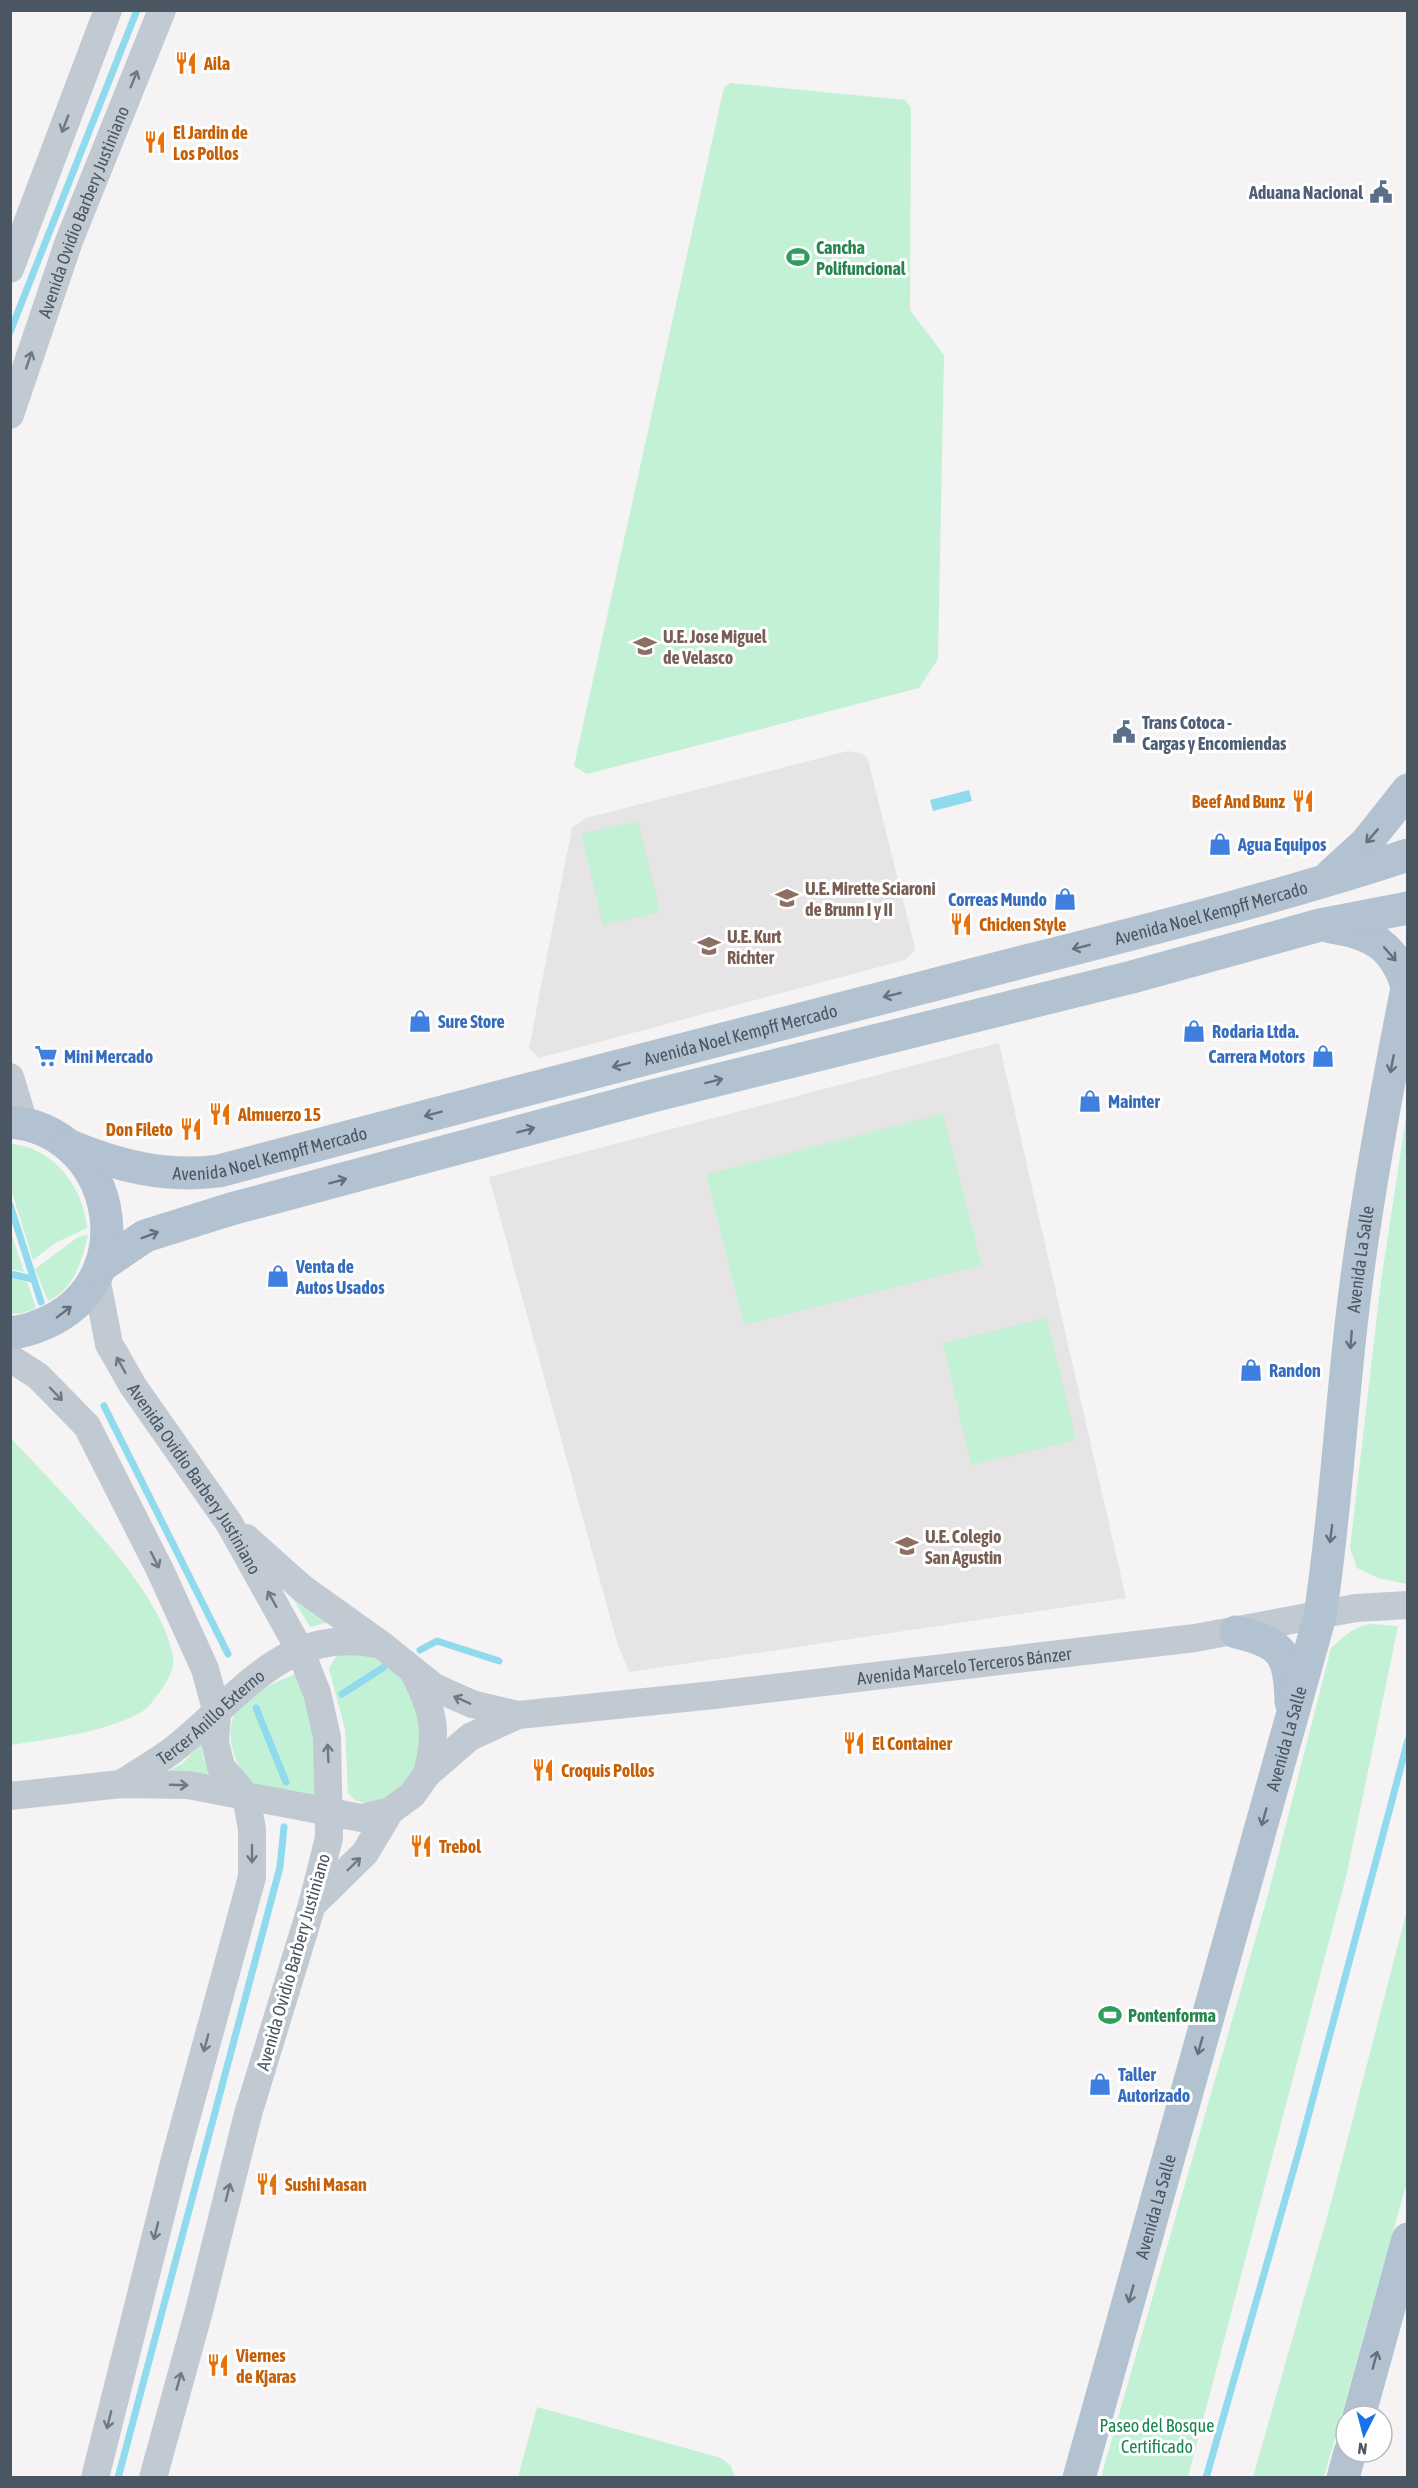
<svg xmlns="http://www.w3.org/2000/svg" width="1418" height="2488" font-family="'Asap Condensed',sans-serif">
	<rect width="100%" height="100%" fill="#f5f3f3"/>
	<!-- education -->
	<path fill="#e6e4e5" d="M848 751 864 754 868 760 915 948 912 954 905 960 539 1058 529 1048 572 828 586 818Z
		M999 1043 1126 1598 629 1672 617 1642 489 1177Z"/>
	<!-- green -->
	<path fill="#c3f1d5" d="M731 83 905 100 911 108 910 310 944 355 938 659 919 688 587 774 574 766 724 87Z
		M638 821 660 912 603 925 581 834Z
		M1407 1111V1584L1378 1578 1357 1568 1350 1548 1381 1281Z
		M943 1114 982 1265 744 1325 706 1174Z
		M11 1144C53 1147 84 1188 87 1228L55 1243 33 1260 11 1189Z
		M11 1233 24 1272 11 1269Z
		M88 1235C82 1261 74 1289 48 1301L35 1269 78 1237Z
		M11 1278 27 1282 36 1308 23 1313 11 1314Z
		M1047 1318 1076 1440 971 1465 943 1343Z
		M11 1438C58 1490 162 1588 173 1657 175 1670 166 1684 158 1694 154 1699 149 1707 143 1711 105 1733 53 1738 11 1745Z
		M286 1587 329 1622 310 1627Z
		M1371 1624 1398 1626 1347 1873 1188 2477H1101L1268 1895 1331 1648C1343 1637 1354 1626 1371 1624Z
		M356 1650 385 1662 402 1679 419 1707 421 1749 414 1769 399 1792 369 1804 355 1800 348 1793 345 1729 329 1669 336 1656Z
		M297 1673 315 1737 316 1796C301 1793 270 1792 257 1785 233 1772 220 1725 241 1705 256 1690 278 1682 297 1673Z
		M201 1744 204 1760 212 1776 167 1772 183 1763Z
		M1407 1910V2182L1324 2477H1253L1331 2203Z
		M537 2407 721 2458 731 2466 735 2477H518Z"/>
	<!-- water -->
	<path fill="#90daee" d="M969 790 972 801 933 811 930 800Z"/>
	<g fill="none" stroke-linecap="round" stroke-linejoin="round">
		<!-- stream -->
		<path stroke="#90daee" stroke-width="7" d="M10 332 137 10
			M10 1205 41 1302
			M10 1274 33 1279
			M104 1406 228 1654
			M420 1650 437 1641 499 1661
			M342 1694 384 1667
			M256 1708 286 1782
			M118 2478 280 1867 284 1827
			M1206 2478 1300 2147 1408 1740"/>
		<!-- minor -->
		<g stroke="#c1cad2" stroke-width="28">
			<path d="M10 269 108 10"/>
			<path id="s1" d="M10 415 69 241 162 10"/>
			<path d="M10 1077 24 1123"/>
			<path id="s2" d="M96 1277 109 1344 133 1386 229 1523 300 1650 317 1693 327 1737 329 1838 312 1905 248 2114 199 2311 153 2478"/>
			<path d="M10 1358 38 1376 87 1426 161 1572 205 1669 217 1713 215 1742 221 1767 246 1796 252 1829V1877L175 2159 95 2478"/>
			<path d="M246 1538 302 1588 383 1646 434 1687 472 1704 518 1715"/>
			<path d="M414 1673C434 1711 438 1732 427 1774"/>
			<path id="s3" d="M121 1784C140 1771 161 1760 178 1746 243 1694 286 1624 381 1645"/>
			<path id="s4" d="M10 1796 121 1784 188 1785 361 1818 390 1811 412 1795 427 1774 470 1737 518 1715 714 1695 1195 1638 1356 1608 1408 1605"/>
			<path d="M312 1905 365 1853 390 1811"/>
		</g>
		<!-- major -->
		<g stroke="#b3c2d1" stroke-width="33">
			<path d="M1331 875 1366 843 1408 790"/>
			<path d="M1331 927C1371 933 1394 945 1407 986"/>
			<path d="M10 1122C112 1130 144 1270 54 1319 40 1326 26 1332 10 1333"/>
			<path id="s5" d="M70 1146C118 1166 166 1178 219 1171 454 1108 689 1047 925 987 1086 945 1249 907 1408 855"/>
			<path d="M101 1266 145 1236 231 1209 652 1096 1132 977 1320 925 1408 908"/>
			<path d="M1236 1632C1283 1643 1290 1654 1291 1702"/>
			<path d="M1359 2416 1408 2239"/>
			<path id="s6" d="M1079 2478 1320 1616C1336 1511 1341 1405 1354 1300 1367 1194 1387 1088 1408 983"/>
			<path d="M1343 2478 1350 2452"/>
		</g>
	</g>
	<!-- one-way arrows -->
	<defs><path id="oneway-shaft" d="M-6 0H5M1.5-3L5.5 0L1.5 3" fill="none" stroke-width="1.6" stroke-linecap="round" stroke-linejoin="round" transform="scale(1.5)"/></defs>
	<g stroke="#6e7983">
		<use href="#oneway-shaft" transform="translate(134 79) rotate(-68)"/>
		<use href="#oneway-shaft" transform="translate(65 124) rotate(111)"/>
		<use href="#oneway-shaft" transform="translate(29 360) rotate(-71)"/>
		<use href="#oneway-shaft" transform="translate(121 1365) rotate(-119)"/>
		<use href="#oneway-shaft" transform="translate(56 1394) rotate(46)"/>
		<use href="#oneway-shaft" transform="translate(155 1560) rotate(63)"/>
		<use href="#oneway-shaft" transform="translate(272 1599) rotate(-119)"/>
		<use href="#oneway-shaft" transform="translate(462 1700) rotate(-156)"/>
		<use href="#oneway-shaft" transform="translate(328 1753) rotate(-93)"/>
		<use href="#oneway-shaft" transform="translate(179 1785) rotate(2)"/>
		<use href="#oneway-shaft" transform="translate(252 1854) rotate(90)"/>
		<use href="#oneway-shaft" transform="translate(354 1864) rotate(-44)"/>
		<use href="#oneway-shaft" transform="translate(206 2043) rotate(105)"/>
		<use href="#oneway-shaft" transform="translate(228 2192) rotate(-76)"/>
		<use href="#oneway-shaft" transform="translate(156 2231) rotate(104)"/>
		<use href="#oneway-shaft" transform="translate(179 2381) rotate(-74)"/>
		<use href="#oneway-shaft" transform="translate(109 2420) rotate(104)"/>
	</g>
	<g stroke="#64717d">
		<use href="#oneway-shaft" transform="translate(1372 836) rotate(131)"/>
		<use href="#oneway-shaft" transform="translate(1081 947) rotate(166)"/>
		<use href="#oneway-shaft" transform="translate(1390 954) rotate(49)"/>
		<use href="#oneway-shaft" transform="translate(892 995) rotate(166)"/>
		<use href="#oneway-shaft" transform="translate(1392 1064) rotate(101)"/>
		<use href="#oneway-shaft" transform="translate(621 1065) rotate(166)"/>
		<use href="#oneway-shaft" transform="translate(714 1081) rotate(-14)"/>
		<use href="#oneway-shaft" transform="translate(433 1114) rotate(165)"/>
		<use href="#oneway-shaft" transform="translate(526 1130) rotate(-15)"/>
		<use href="#oneway-shaft" transform="translate(338 1181) rotate(-15)"/>
		<use href="#oneway-shaft" transform="translate(150 1235) rotate(-21)"/>
		<use href="#oneway-shaft" transform="translate(64 1312) rotate(-37)"/>
		<use href="#oneway-shaft" transform="translate(1351 1340) rotate(95)"/>
		<use href="#oneway-shaft" transform="translate(1331 1534) rotate(97)"/>
		<use href="#oneway-shaft" transform="translate(1264 1817) rotate(106)"/>
		<use href="#oneway-shaft" transform="translate(1200 2046) rotate(106)"/>
		<use href="#oneway-shaft" transform="translate(1131 2294) rotate(106)"/>
		<use href="#oneway-shaft" transform="translate(1375 2360) rotate(-75)"/>
	</g>
	<!-- icons -->
	<defs>
		<g id="restaurant-bare" transform="scale(1.8)"><path d="M-5-6h1v4h1v-4h1v4h1v-4h1v5L-1.5 .5V6h-2V.5L-5-1ZM5-6V6H3V1.5H1.5Q1.5-4 5-6Z" fill="#e8710a" stroke="#fff" stroke-width="2.5" paint-order="stroke"/></g>
		<g id="civic-bare" transform="scale(1.8)"><path d="M-.6-6.5H3V-4.5H.6V-3L4-1V1h2V6H-6V1h2V-1L-.6-3ZM-1.2 2.5V6h2.4V2.5Z" fill="#5c6f8a" stroke="#fff" stroke-width="2.5" paint-order="stroke"/></g>
		<g id="stadium-bare" transform="scale(1.8)"><path d="M0-5a6.5 5 0 1 0 0 10a6.5 5 0 1 0 0-10ZM-3.5-1.8h7v3.6h-7Z" fill="#2e9e5b" stroke="#fff" stroke-width="2.5" paint-order="stroke"/></g>
		<g id="school-bare" transform="scale(1.8)"><path d="M0-5L7-2L0 1L-7-2ZM-4 1L0 2.5L4 1V4Q0 6-4 4Z" fill="#8d6e63" stroke="#fff" stroke-width="2.5" paint-order="stroke"/></g>
		<g id="shop-bare" transform="scale(1.8)"><path d="M-5-2.5h2.3a2.7 3.5 0 0 1 5.4 0H5L5.5 6h-11ZM-1.5-2.5h3a1.5 2.3 0 0 0-3 0Z" fill="#3f7fe0" stroke="#fff" stroke-width="2.5" paint-order="stroke"/></g>
		<g id="supermarket-bare" transform="scale(1.8)"><path d="M-6-5.5h2.5l.6 2H6L4.5 2H-2.5L-4.4-4H-6ZM-1.5 3.2a1.3 1.3 0 1 0 .1 0ZM3 3.2a1.3 1.3 0 1 0 .1 0Z" fill="#3f7fe0" stroke="#fff" stroke-width="2.5" paint-order="stroke"/></g>
	</defs>
	<g fill-rule="evenodd">
		<use href="#restaurant-bare" x="186" y="63"/>
		<use href="#restaurant-bare" x="155" y="142"/>
		<use href="#civic-bare" x="1381" y="192"/>
		<use href="#stadium-bare" x="798" y="257"/>
		<use href="#school-bare" x="645" y="646"/>
		<use href="#civic-bare" x="1124" y="732"/>
		<use href="#restaurant-bare" x="1303" y="801"/>
		<use href="#shop-bare" x="1220" y="844"/>
		<use href="#school-bare" x="787" y="898"/>
		<use href="#shop-bare" x="1065" y="899"/>
		<use href="#restaurant-bare" x="961" y="924"/>
		<use href="#school-bare" x="709" y="946"/>
		<use href="#shop-bare" x="420" y="1021"/>
		<use href="#shop-bare" x="1194" y="1031"/>
		<use href="#supermarket-bare" x="46" y="1056"/>
		<use href="#shop-bare" x="1323" y="1056"/>
		<use href="#shop-bare" x="1090" y="1101"/>
		<use href="#restaurant-bare" x="220" y="1114"/>
		<use href="#restaurant-bare" x="191" y="1129"/>
		<use href="#shop-bare" x="278" y="1276"/>
		<use href="#shop-bare" x="1251" y="1370"/>
		<use href="#school-bare" x="907" y="1546"/>
		<use href="#restaurant-bare" x="854" y="1743"/>
		<use href="#restaurant-bare" x="543" y="1770"/>
		<use href="#restaurant-bare" x="421" y="1846"/>
		<use href="#stadium-bare" x="1110" y="2015"/>
		<use href="#shop-bare" x="1100" y="2084"/>
		<use href="#restaurant-bare" x="267" y="2184"/>
		<use href="#restaurant-bare" x="218" y="2365"/>
	</g>
	<g text-anchor="middle" dominant-baseline="central" stroke-width="6" stroke-linejoin="round" paint-order="stroke">
		<!-- food labels -->
		<g font-size="18" font-weight="bold" fill="#c56008" stroke="#fff" text-anchor="start">
			<text x="204" y="63">Aila</text>
			<text x="173" y="132">El Jardin de<tspan x="173" dy="21">Los Pollos</tspan></text>
			<text x="1285" y="801" text-anchor="end">Beef And Bunz</text>
			<text x="979" y="924">Chicken Style</text>
			<text x="238" y="1114">Almuerzo 15</text>
			<text x="173" y="1129" text-anchor="end">Don Fileto</text>
			<text x="872" y="1743">El Container</text>
			<text x="561" y="1770">Croquis Pollos</text>
			<text x="439" y="1846">Trebol</text>
			<text x="285" y="2184">Sushi Masan</text>
			<text x="236" y="2355">Viernes<tspan x="236" dy="21">de Kjaras</tspan></text>
		</g>
		<!-- service labels -->
		<g font-size="18" font-weight="bold" fill="#4e5e75" stroke="#fff" text-anchor="end">
			<text x="1363" y="192">Aduana Nacional</text>
			<text x="1142" y="722" text-anchor="start">Trans Cotoca -<tspan x="1142" dy="21">Cargas y Encomiendas</tspan></text>
		</g>
		<!-- street labels -->
		<g font-size="18" fill="#4a5661" stroke="#fff">
			<text stroke="none"><textPath href="#s1" startOffset="216">Avenida Ovidio Barbery Justiniano</textPath></text>
			<text stroke="none"><textPath href="#s5" startOffset="1178">Avenida Noel Kempff Mercado</textPath></text>
			<text stroke="none"><textPath href="#s5" startOffset="692">Avenida Noel Kempff Mercado</textPath></text>
			<text stroke="none"><textPath href="#s5" startOffset="206">Avenida Noel Kempff Mercado</textPath></text>
			<text stroke="none"><textPath href="#s6" startOffset="1254">Avenida La Salle</textPath></text>
			<text stroke="none"><textPath href="#s2" startOffset="228">Avenida Ovidio Barbery Justiniano</textPath></text>
			<text stroke="none"><textPath href="#s4" startOffset="996">Avenida Marcelo Terceros Bánzer</textPath></text>
			<text stroke="none"><textPath href="#s3" startOffset="112">Tercer Anillo Externo</textPath></text>
			<text stroke="none"><textPath href="#s6" startOffset="768">Avenida La Salle</textPath></text>
			<text transform="translate(293 1962) rotate(-74)">Avenida Ovidio Barbery Justiniano</text>
			<text stroke="none"><textPath href="#s6" startOffset="282">Avenida La Salle</textPath></text>
		</g>
		<!-- leisure labels -->
		<g font-size="18" font-weight="bold" fill="#27864d" stroke="#fff" text-anchor="start">
			<text x="816" y="247">Cancha<tspan x="816" dy="21">Polifuncional</tspan></text>
			<text x="1128" y="2015">Pontenforma</text>
		</g>
		<!-- education labels -->
		<g font-size="18" font-weight="bold" fill="#785e54" stroke="#fff" text-anchor="start">
			<text x="663" y="636">U.E. Jose Miguel<tspan x="663" dy="21">de Velasco</tspan></text>
			<text x="805" y="888">U.E. Mirette Sciaroni<tspan x="805" dy="21">de Brunn I y II</tspan></text>
			<text x="727" y="936">U.E. Kurt<tspan x="727" dy="21">Richter</tspan></text>
			<text x="925" y="1536">U.E. Colegio<tspan x="925" dy="21">San Agustin</tspan></text>
		</g>
		<!-- shop labels -->
		<g font-size="18" font-weight="bold" fill="#366cbe" stroke="#fff" text-anchor="start">
			<text x="1238" y="844">Agua Equipos</text>
			<text x="1047" y="899" text-anchor="end">Correas Mundo</text>
			<text x="438" y="1021">Sure Store</text>
			<text x="1212" y="1031">Rodaria Ltda.</text>
			<text x="64" y="1056">Mini Mercado</text>
			<text x="1305" y="1056" text-anchor="end">Carrera Motors</text>
			<text x="1108" y="1101">Mainter</text>
			<text x="296" y="1266">Venta de<tspan x="296" dy="21">Autos Usados</tspan></text>
			<text x="1269" y="1370">Randon</text>
			<text x="1118" y="2074">Taller<tspan x="1118" dy="21">Autorizado</tspan></text>
		</g>
		<!-- park labels -->
		<g font-size="18" fill="#17864f" stroke="#fff">
			<text x="1157" y="2425">Paseo del Bosque<tspan x="1157" dy="21">Certificado</tspan></text>
		</g>
	</g>
	<!-- border -->
	<rect width="1418" height="2488" fill="none" stroke="#4a5661" stroke-width="24"/>
	<!-- north arrow -->
	<g transform="translate(1364 2434) rotate(186)"><circle r="28" fill="#ffffff" stroke="#b7bbc0" stroke-width="1.5"/>
	<path d="M0-4.5L10 22L0 15L-10 22Z" fill="#1a73e8"/>
	<text y="-9" font-size="16" font-weight="bold" text-anchor="middle" fill="#4a5661">N</text>
	</g>
</svg>
